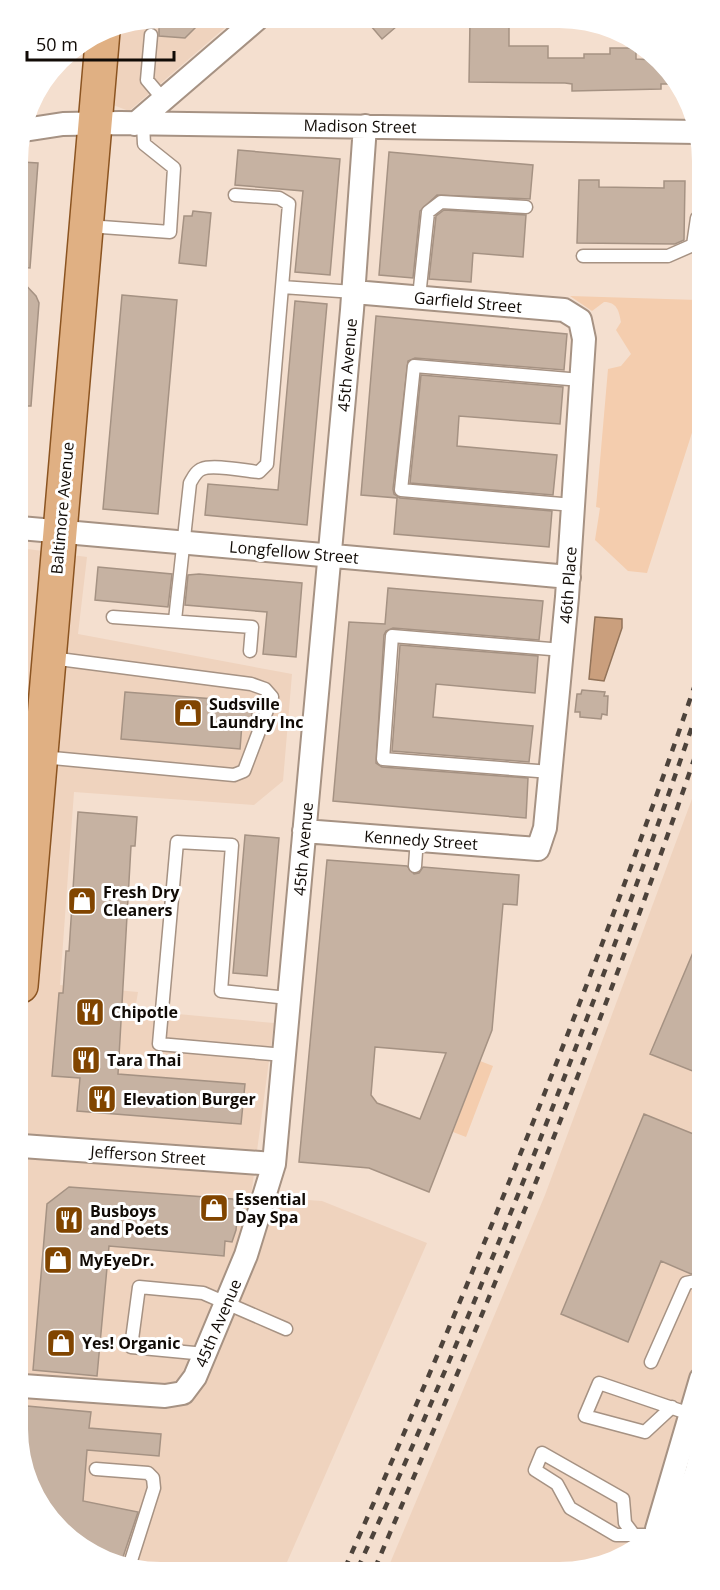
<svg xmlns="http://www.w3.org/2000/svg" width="720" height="1590" font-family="'Open Sans',sans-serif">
	<rect width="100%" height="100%" fill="#f4dfcf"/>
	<!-- built -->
	<path fill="#efd3be" d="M161 18H236L129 111 97 99 107 29Z
		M20 548 87 557 78 634 292 674 283 781 254 805 74 792 60 985 138 992 135 1010 274 1023 251 1196 322 1201 427 1243 284 1569H134L66 1536 23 1466Z
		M699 780 702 1439 667 1523 596 1567 388 1568 545 1195Z"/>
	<!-- green -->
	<path fill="#f4cdae" d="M570 296 698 300V414L647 573 628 571 595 540 600 508 596 507 608 369 621 366 631 354 616 330 621 322C619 311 617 302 604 302L592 311Z
		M480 1061 493 1066 466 1137 453 1132Z"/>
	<!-- water -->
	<path fill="#ca9f7d" stroke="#927359" stroke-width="1.5" d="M595 617 622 619V628L604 681 589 679Z"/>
	<!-- building -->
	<path fill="#c6b2a2" stroke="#a59283" stroke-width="1.5" fill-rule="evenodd" d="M159 18H205L185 38 159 36Z
		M365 19 404 20 382 39Z
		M470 20H509V46H548V58H584V54H610V48H636V59L657 60 672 84H661V89L572 91V84L565 83 469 82Z
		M238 150 340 159 330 275 295 272 303 191 235 185Z
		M389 152 533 165 530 199 437 195 420 211 413 278 379 275Z
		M22 162 38 163 30 268 19 267Z
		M579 180H599V187L664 188V181H685L684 240 675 244 577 243Z
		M444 210 526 215 523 257 473 253 471 282 429 279 436 216Z
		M193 211 211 213 206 266 179 263 184 216H192Z
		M19 278 36 296 39 303 31 406H19Z
		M122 295 177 300 158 514 103 509Z
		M295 301 327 304 307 525 205 515 208 484 278 490Z
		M376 316 567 334 564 370 415 358 408 361 393 489 394 494 400 498 552 511 549 547 394 534 397 498 361 495Z
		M421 375 563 387 560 424 459 416 457 446 557 455 553 495 410 483Z
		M98 567 172 574 168 607 95 600Z
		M199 574 302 583 296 657 263 654 267 612 185 605 188 575Z
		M388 588 543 601 539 640 393 628 386 631 384 635 376 763 382 767 528 778 526 818 333 801 349 622 385 624Z
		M400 645 538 656 535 693 436 684 433 717 533 726 529 762 392 751Z
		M582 690 605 692 604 696H608L607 715 602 714 601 719 580 717V712H575L577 694H581Z
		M125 692 253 702 251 724H242L240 749 121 739Z
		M78 812 137 817 135 846H131L118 1074 245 1084 241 1124 77 1111 80 1078 52 1076 59 993H63L66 951H69Z
		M245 835 279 838 267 976 233 973Z
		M327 860 407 866 414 874 419 873 423 867 519 875 517 905 503 904 492 1030 429 1192 369 1168 299 1162ZM375 1047 446 1053 420 1119 377 1103 371 1095Z
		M700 936V1074L650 1054Z
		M644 1114 701 1137V1167L694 1182 701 1185V1261L696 1273 691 1274 661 1261 628 1342 561 1314Z
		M69 1187 233 1199 238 1207 236 1230 232 1242 225 1241 224 1256 109 1246 97 1376 33 1370 47 1204Z
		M27 1406 91 1412 89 1428 161 1434 159 1456 87 1450 83 1501 138 1512 121 1563 66 1536 23 1466Z"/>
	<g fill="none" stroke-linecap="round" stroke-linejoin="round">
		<!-- lane casing -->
		<g stroke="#a69283" stroke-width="15">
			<path id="lane" d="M151 35 147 80 163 99
				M88 226 170 232 174 168 144 144 143 124
				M583 256H668L693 245 697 218
				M282 287 354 292
				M419 297 428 212 441 202 526 207
				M573 505 401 490 414 366 581 380
				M113 617 252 627 250 651
				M175 620 190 483C193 478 196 471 202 469 213 464 246 471 259 472L267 464 289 204 279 198 235 195
				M42 757 234 775 244 771 272 697 265 689 251 684 51 658
				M551 772 383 759 392 636 563 650
				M415 866 417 838
				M284 1055 159 1044 177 842 232 845 221 991 288 998
				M205 1354 131 1347 139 1287 203 1293 286 1329
				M651 1362 686 1283 701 1280
				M672 1407 645 1432 585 1416 599 1383 690 1414
				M96 1469 148 1473 153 1478 154 1488 129 1567
				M634 1535 625 1523 623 1499 542 1453 535 1470 557 1484 570 1508 616 1535H647"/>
		</g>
		<!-- street casing -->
		<g stroke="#a69283" stroke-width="26">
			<path id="street" d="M135 124 257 19
				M24 130 63 124 120 123 697 132
				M20 528 569 577
				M304 831 538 849 545 828 567 597 584 339 580 320 564 310 354 292
				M22 1146 274 1164
				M23 1386 165 1396 183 1393 195 1377 246 1255 274 1164 352 310 365 126
				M657 1529 701 1379"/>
		</g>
		<!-- primary casing -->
		<g stroke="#8b5421" stroke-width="36">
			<path id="primary" d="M21 986 103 31"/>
		</g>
		<!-- lane -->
		<use href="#lane" stroke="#fff" stroke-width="12"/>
		<!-- street -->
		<use href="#street" stroke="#fff" stroke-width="22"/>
		<!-- primary -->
		<use href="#primary" stroke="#e0b083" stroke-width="33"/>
		<!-- rail -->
		<path stroke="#4d433b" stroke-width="4.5" stroke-dasharray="8 8" stroke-linecap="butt" d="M345 1568C475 1275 596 977 699 673
			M358 1568C486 1287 600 998 699 706
			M375 1568C491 1297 604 1024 699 745"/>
	</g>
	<!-- icons -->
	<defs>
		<g id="shop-square" transform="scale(1.5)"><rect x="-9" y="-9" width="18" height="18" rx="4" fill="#814500" stroke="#fff"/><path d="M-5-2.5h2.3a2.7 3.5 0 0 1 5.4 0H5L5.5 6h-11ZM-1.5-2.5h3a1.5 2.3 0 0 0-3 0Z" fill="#fff"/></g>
		<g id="restaurant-square" transform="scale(1.5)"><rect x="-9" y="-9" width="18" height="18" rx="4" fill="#814500" stroke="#fff"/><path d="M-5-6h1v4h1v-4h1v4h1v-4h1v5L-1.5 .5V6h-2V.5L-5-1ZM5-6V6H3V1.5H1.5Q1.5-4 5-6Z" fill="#fff"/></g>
	</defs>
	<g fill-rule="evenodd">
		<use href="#shop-square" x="188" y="713"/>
		<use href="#shop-square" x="82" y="901"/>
		<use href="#restaurant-square" x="90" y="1012"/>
		<use href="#restaurant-square" x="86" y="1060"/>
		<use href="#restaurant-square" x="102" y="1099"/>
		<use href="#shop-square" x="214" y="1208"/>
		<use href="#restaurant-square" x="69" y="1220"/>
		<use href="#shop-square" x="58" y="1260"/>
		<use href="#shop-square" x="61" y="1343"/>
	</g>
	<g text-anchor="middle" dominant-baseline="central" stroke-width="6" stroke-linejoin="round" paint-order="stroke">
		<!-- street labels -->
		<g font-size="16" fill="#110b06" stroke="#fff">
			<text transform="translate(360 126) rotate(1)">Madison Street</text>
			<text transform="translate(468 302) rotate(5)">Garfield Street</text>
			<text transform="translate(347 365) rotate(-85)">45th Avenue</text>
			<text transform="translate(62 508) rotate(-85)">Baltimore Avenue</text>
			<text transform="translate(294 552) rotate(5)">Longfellow Street</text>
			<text transform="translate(568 585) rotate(-86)">46th Place</text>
			<text transform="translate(421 840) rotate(4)">Kennedy Street</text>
			<text transform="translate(303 849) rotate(-85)">45th Avenue</text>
			<text transform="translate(148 1155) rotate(4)">Jefferson Street</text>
			<text transform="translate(218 1323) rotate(-67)">45th Avenue</text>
		</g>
		<!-- poi labels -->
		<g font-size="16" font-weight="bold" fill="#110b06" stroke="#fff" text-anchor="start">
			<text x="209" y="704">Sudsville<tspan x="209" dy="18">Laundry Inc</tspan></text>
			<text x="103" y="892">Fresh Dry<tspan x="103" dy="18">Cleaners</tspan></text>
			<text x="111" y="1012">Chipotle</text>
			<text x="107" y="1060">Tara Thai</text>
			<text x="123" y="1099">Elevation Burger</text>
			<text x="235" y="1199">Essential<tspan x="235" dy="18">Day Spa</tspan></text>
			<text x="90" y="1211">Busboys<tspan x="90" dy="18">and Poets</tspan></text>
			<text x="79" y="1260">MyEyeDr.</text>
			<text x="82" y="1343">Yes! Organic</text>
		</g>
	</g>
	<!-- crop -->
	<path d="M0 0H720V1590H0ZM161 28H559A133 133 0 0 1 692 161V1429A133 133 0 0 1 559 1562H161A133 133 0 0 1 28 1429V161A133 133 0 0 1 161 28Z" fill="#fff" fill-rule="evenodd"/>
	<!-- scale -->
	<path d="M27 51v9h147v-9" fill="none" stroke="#110b06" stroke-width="3"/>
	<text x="36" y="51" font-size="18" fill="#110b06" stroke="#ffffff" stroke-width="4.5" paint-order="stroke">50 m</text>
</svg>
